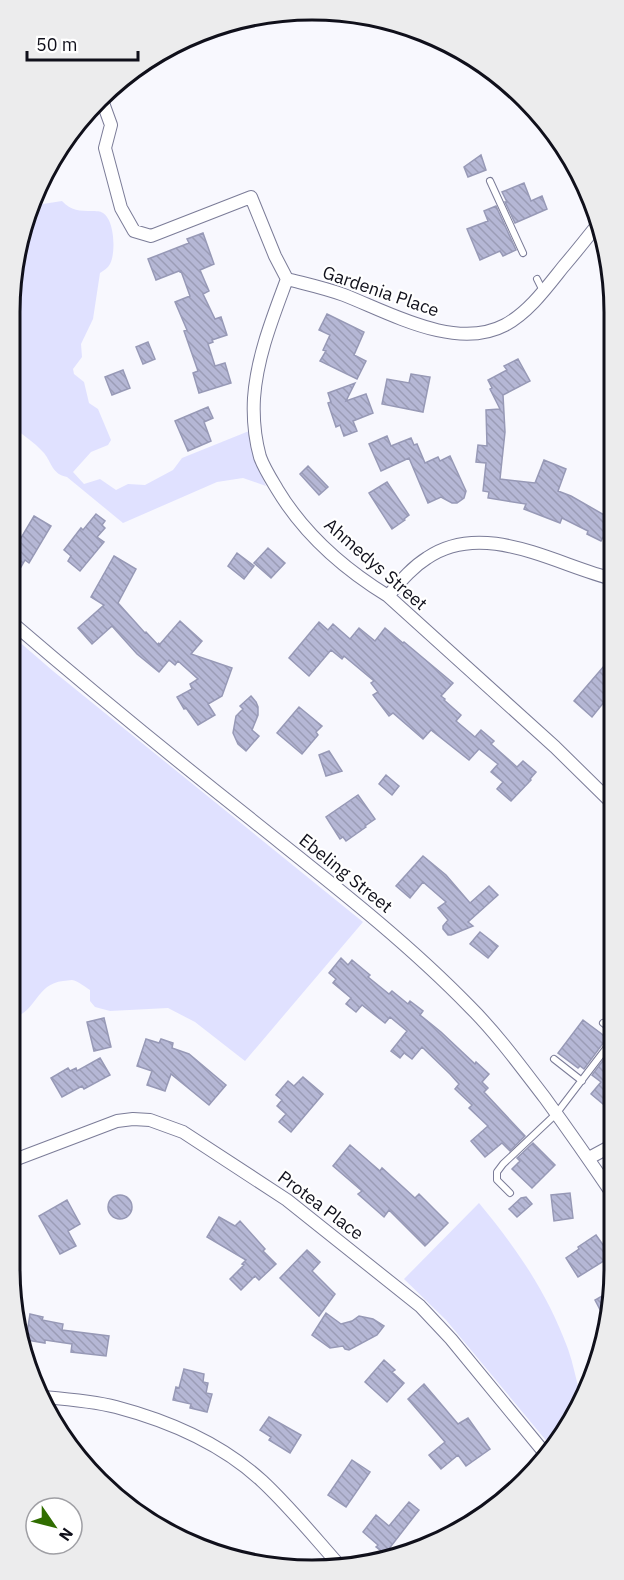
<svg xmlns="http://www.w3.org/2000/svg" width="624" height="1580" font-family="'IBM Plex Sans',sans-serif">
	<defs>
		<pattern id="building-back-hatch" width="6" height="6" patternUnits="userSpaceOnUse" patternTransform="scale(1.5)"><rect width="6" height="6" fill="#b5b7d5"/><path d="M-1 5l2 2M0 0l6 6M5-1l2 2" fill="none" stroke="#9b9cb6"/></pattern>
	</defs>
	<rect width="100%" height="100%" fill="#f8f8fe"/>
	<!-- green -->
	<path fill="#e0e1ff" d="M62 201C71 211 80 211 92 211 92 211 101 211 101 212 115 217 116 253 110 264 108 268 104 270 100 273L93 319 81 344 82 357 73 369 74 374 84 382 89 403 98 409 111 440 108 445 91 452 73 472 84 484 100 479 116 490 128 484 145 485 173 470 182 458 249 431 254 460 266 486 243 478 217 482 123 523 67 477C52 474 52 463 44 453 34 442 21 433 9 425V312L25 215 30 206Z
		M9 633 53 671 363 922 245 1061 195 1022 168 1008 110 1011 95 1007 90 1001V990C85 987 78 981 72 980 69 980 66 981 63 981 36 984 37 1011 13 1018L9 1016Z
		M479 1203C517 1249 547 1292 568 1349 573 1363 576 1379 580 1394L585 1391 554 1450 446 1320 404 1279Z"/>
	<!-- building -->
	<path fill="url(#building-back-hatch)" stroke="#9799b6" stroke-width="1.5" d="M481 155 486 170 468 177 464 167Z
		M524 183 531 201 542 196 547 209 515 223 505 202H507L502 192Z
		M496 206 516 250 503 256 500 251 480 260 467 229 488 221 484 211Z
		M203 233 214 264 200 270 209 291 203 294 215 319 221 317 227 335 212 340 213 342 208 344 215 366 225 363 231 383 199 393 193 373 198 371 184 331 187 330 175 302 190 296 181 271 180 272 179 271 156 280 148 259 189 243 187 239Z
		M327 314 364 332 354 355 366 361 357 379 320 361 326 351 323 350 330 335 319 330Z
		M148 342 155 359 143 364 136 347Z
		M518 359 530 381 503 395 505 432 500 479 535 483 544 460 566 469 558 491 571 496 613 520 601 541 587 534 588 531 562 518 560 523 524 509 526 504 488 498 489 492 483 491 486 463 476 462 478 445 487 446 486 410 500 409 490 389 492 388 488 380 507 370 504 366Z
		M123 370 130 388 112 395 105 377Z
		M411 374 430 377 423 412 382 404 387 379 409 383Z
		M355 383 346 401 366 394 373 413 353 421 357 431 344 436 340 425 336 427 328 403 331 402 328 393Z
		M208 407 213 418 204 422 211 441 188 451 175 421Z
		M387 436 391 446 411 438 414 445 417 444 425 463 438 457 440 461 450 456 466 491 464 498 457 503H452L441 497 428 503 409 458 381 471 369 444Z
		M308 466 328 487 319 495 300 474Z
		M387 482 409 515 404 519 405 520 392 529 369 493Z
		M96 514 105 521 102 525 105 528 97 537 104 542 80 571 68 561 71 556 64 550 81 528 83 530Z
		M34 516 51 526 29 563 25 560 21 567 9 560V558Z
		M268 548 285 563 271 578 254 563Z
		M237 553 254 566 244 579 228 566Z
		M114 556 136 569 118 603 145 633 146 632 159 646 160 645 158 643 160 644 180 621 202 641 191 654 232 668 222 696 208 704 215 715 198 725 186 708 184 709 177 697 192 689 190 684 198 679 178 661 175 665 169 660 159 672 137 654 112 626 92 644 78 628 104 605 91 597Z
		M319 622 328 630 333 624 350 639 359 628 375 641 385 628 403 643 404 642 453 683 441 696 445 699 444 700 461 715 456 721 475 737 481 730 494 741 491 744 517 767 523 761 536 772 530 779 531 780 511 801 497 789 503 782 491 772 498 764 479 749 469 760 431 730 423 739 393 713 389 716 373 695 378 692 371 683 374 681 344 656 342 659 331 650 309 676 289 658Z
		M604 666 613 674V691L592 717 574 701Z
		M251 696 256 702 258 707V715L252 730 259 736 246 751 238 744 233 733 236 716 243 709 240 706Z
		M299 707 322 726 316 732 318 735 302 754 277 733Z
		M329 751 342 771 326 776 319 755Z
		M386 775 399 786 392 795 379 784Z
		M358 795 375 819 365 826 366 827 346 841 343 837 340 839 326 817Z
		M423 856 446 875 470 903 489 886 498 895 468 922 473 926 451 935H448L443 929V926L448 920 438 908 446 902 423 882 410 898 396 886Z
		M480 932 498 946 488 958 470 944Z
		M341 958 348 965 352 960 370 975 368 977 389 994 392 991 408 1004 410 1001 423 1011 420 1015 441 1032 475 1064 476 1062 489 1074 482 1082 488 1088 484 1092 525 1136 510 1151 502 1143 485 1157 471 1141 488 1126 469 1108 472 1105 455 1089 459 1084 450 1074 422 1047 412 1059 404 1053 400 1058 391 1051 407 1031 390 1017 385 1023 362 1005 356 1012 346 1004 351 998 333 983 336 979 329 973Z
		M104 1018 111 1047 94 1051 87 1022Z
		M583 1020 607 1038 584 1069 580 1066 578 1068 558 1053Z
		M146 1039 159 1043 161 1039 173 1043 172 1048 189 1054 226 1085 209 1105 171 1074 165 1091 147 1085 152 1071 137 1066Z
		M614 1046 615 1103 609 1109 591 1094 601 1082 592 1075Z
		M100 1058 110 1075 84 1089 82 1086 62 1097 51 1078 68 1068 70 1071 76 1068 77 1071Z
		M303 1077 323 1094 291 1132 279 1122 286 1114 277 1106 282 1100 276 1095 288 1081 294 1086Z
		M533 1143 555 1165 532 1188 512 1169 520 1161 517 1158Z
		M350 1145 380 1171 382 1168 415 1198 419 1194 448 1223 425 1246 389 1210 384 1217 358 1194 362 1191 333 1166Z
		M570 1193 573 1218 554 1221 551 1195Z
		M108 1207a12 12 0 1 1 24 0a12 12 0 1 1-24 0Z
		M526 1197 532 1204 517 1217 509 1209 521 1198Z
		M67 1200 80 1224 68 1231 76 1246 60 1254 39 1216Z
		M219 1217 235 1226 240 1221 265 1249 263 1251 276 1264 259 1280 255 1276 241 1290 230 1279 244 1265 242 1264 246 1260 207 1237Z
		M596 1235 606 1249 603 1251 607 1259 578 1277 566 1258 579 1249 578 1247Z
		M307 1250 320 1262 312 1271 335 1294 319 1316 280 1278Z
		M611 1291 606 1321 595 1300Z
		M326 1313 341 1324 352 1321 359 1316 373 1319 384 1326 377 1335 349 1350 345 1349 343 1346 330 1348 312 1335Z
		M30 1314 43 1317 42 1320 63 1324 62 1330 109 1336 106 1356 71 1352 72 1344 45 1340V1343L26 1340Z
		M384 1360 395 1370 392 1372 404 1383 387 1402 365 1382Z
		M184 1369 204 1374 203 1382 208 1383 206 1393 212 1394 207 1412 190 1408 191 1404 173 1400 176 1387 179 1388Z
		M424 1384 458 1424 468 1418 490 1449 466 1466 458 1455 441 1469 429 1455 445 1442 408 1399Z
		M269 1417 301 1435 290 1453 269 1440 271 1437 260 1430Z
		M352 1460 370 1472 346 1507 328 1495Z
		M409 1502 419 1510 385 1554 376 1547 378 1545 363 1532 376 1515 389 1526Z"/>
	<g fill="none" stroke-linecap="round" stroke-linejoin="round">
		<!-- lane casing -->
		<g stroke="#7b7c98" stroke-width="8">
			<path id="lane" d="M490 181 523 253
				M537 279 543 291
				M554 1059 582 1081
				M510 1193 497 1180V1172L503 1164 556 1114 614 1038 613 1031 603 1023"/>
		</g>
		<!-- street casing -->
		<g stroke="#7b7c98" stroke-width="14">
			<path id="street" d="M100 100 103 103 111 125 105 148 121 208 134 231 151 236 251 197 275 256 287 279C273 317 257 356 254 398 253 416 255 439 260 457 264 468 271 479 277 489 304 534 344 569 388 596L555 747 614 805
				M287 279C306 284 325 288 344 295 390 313 456 351 505 325 529 312 547 287 563 267 575 253 587 238 598 224
				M388 596C400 582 411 568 427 558 484 519 556 565 613 579
				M9 620C87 687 166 752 247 816 323 877 402 937 470 1007 498 1035 521 1067 545 1098 569 1131 592 1164 615 1198
				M589 1158 615 1144
				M9 1162 117 1121 133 1119 150 1120 183 1132 287 1200 420 1306 451 1339 548 1457
				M43 1397C67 1399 93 1401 116 1407 169 1421 222 1444 262 1481 290 1507 315 1538 340 1566"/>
		</g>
		<!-- lane -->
		<use href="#lane" stroke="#fff" stroke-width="6"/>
		<!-- street -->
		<use href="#street" stroke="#fff" stroke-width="12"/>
	</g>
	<g text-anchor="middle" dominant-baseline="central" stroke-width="4.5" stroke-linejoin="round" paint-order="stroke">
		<!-- street labels -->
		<g font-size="18" fill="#10101b" stroke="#fff">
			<text transform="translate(381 291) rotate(19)">Gardenia Place</text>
			<text transform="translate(376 564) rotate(41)">Ahmedys Street</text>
			<text transform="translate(346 873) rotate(39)">Ebeling Street</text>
			<text transform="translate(321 1205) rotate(37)">Protea Place</text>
		</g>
	</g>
	<!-- crop -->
	<path d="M0 0H624V1580H0ZM312 20H312A292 292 0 0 1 604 312V1268A292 292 0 0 1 312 1560H312A292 292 0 0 1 20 1268V312A292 292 0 0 1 312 20Z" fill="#ececed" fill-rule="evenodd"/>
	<path fill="none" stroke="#10101b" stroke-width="3" d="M312 20H312A292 292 0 0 1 604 312V1268A292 292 0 0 1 312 1560H312A292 292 0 0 1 20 1268V312A292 292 0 0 1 312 20Z"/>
	<!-- north arrow -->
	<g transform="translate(54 1526) rotate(125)"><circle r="28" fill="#ffffff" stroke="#9f9fa4" stroke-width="1.5"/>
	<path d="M0-4.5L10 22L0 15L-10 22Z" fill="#306d00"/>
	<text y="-9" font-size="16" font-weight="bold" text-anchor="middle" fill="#10101b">N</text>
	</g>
	<!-- scale -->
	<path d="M27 51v9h111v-9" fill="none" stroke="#10101b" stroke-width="3"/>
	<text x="36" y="51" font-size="18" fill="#10101b" stroke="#ffffff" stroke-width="4.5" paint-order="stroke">50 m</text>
</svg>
